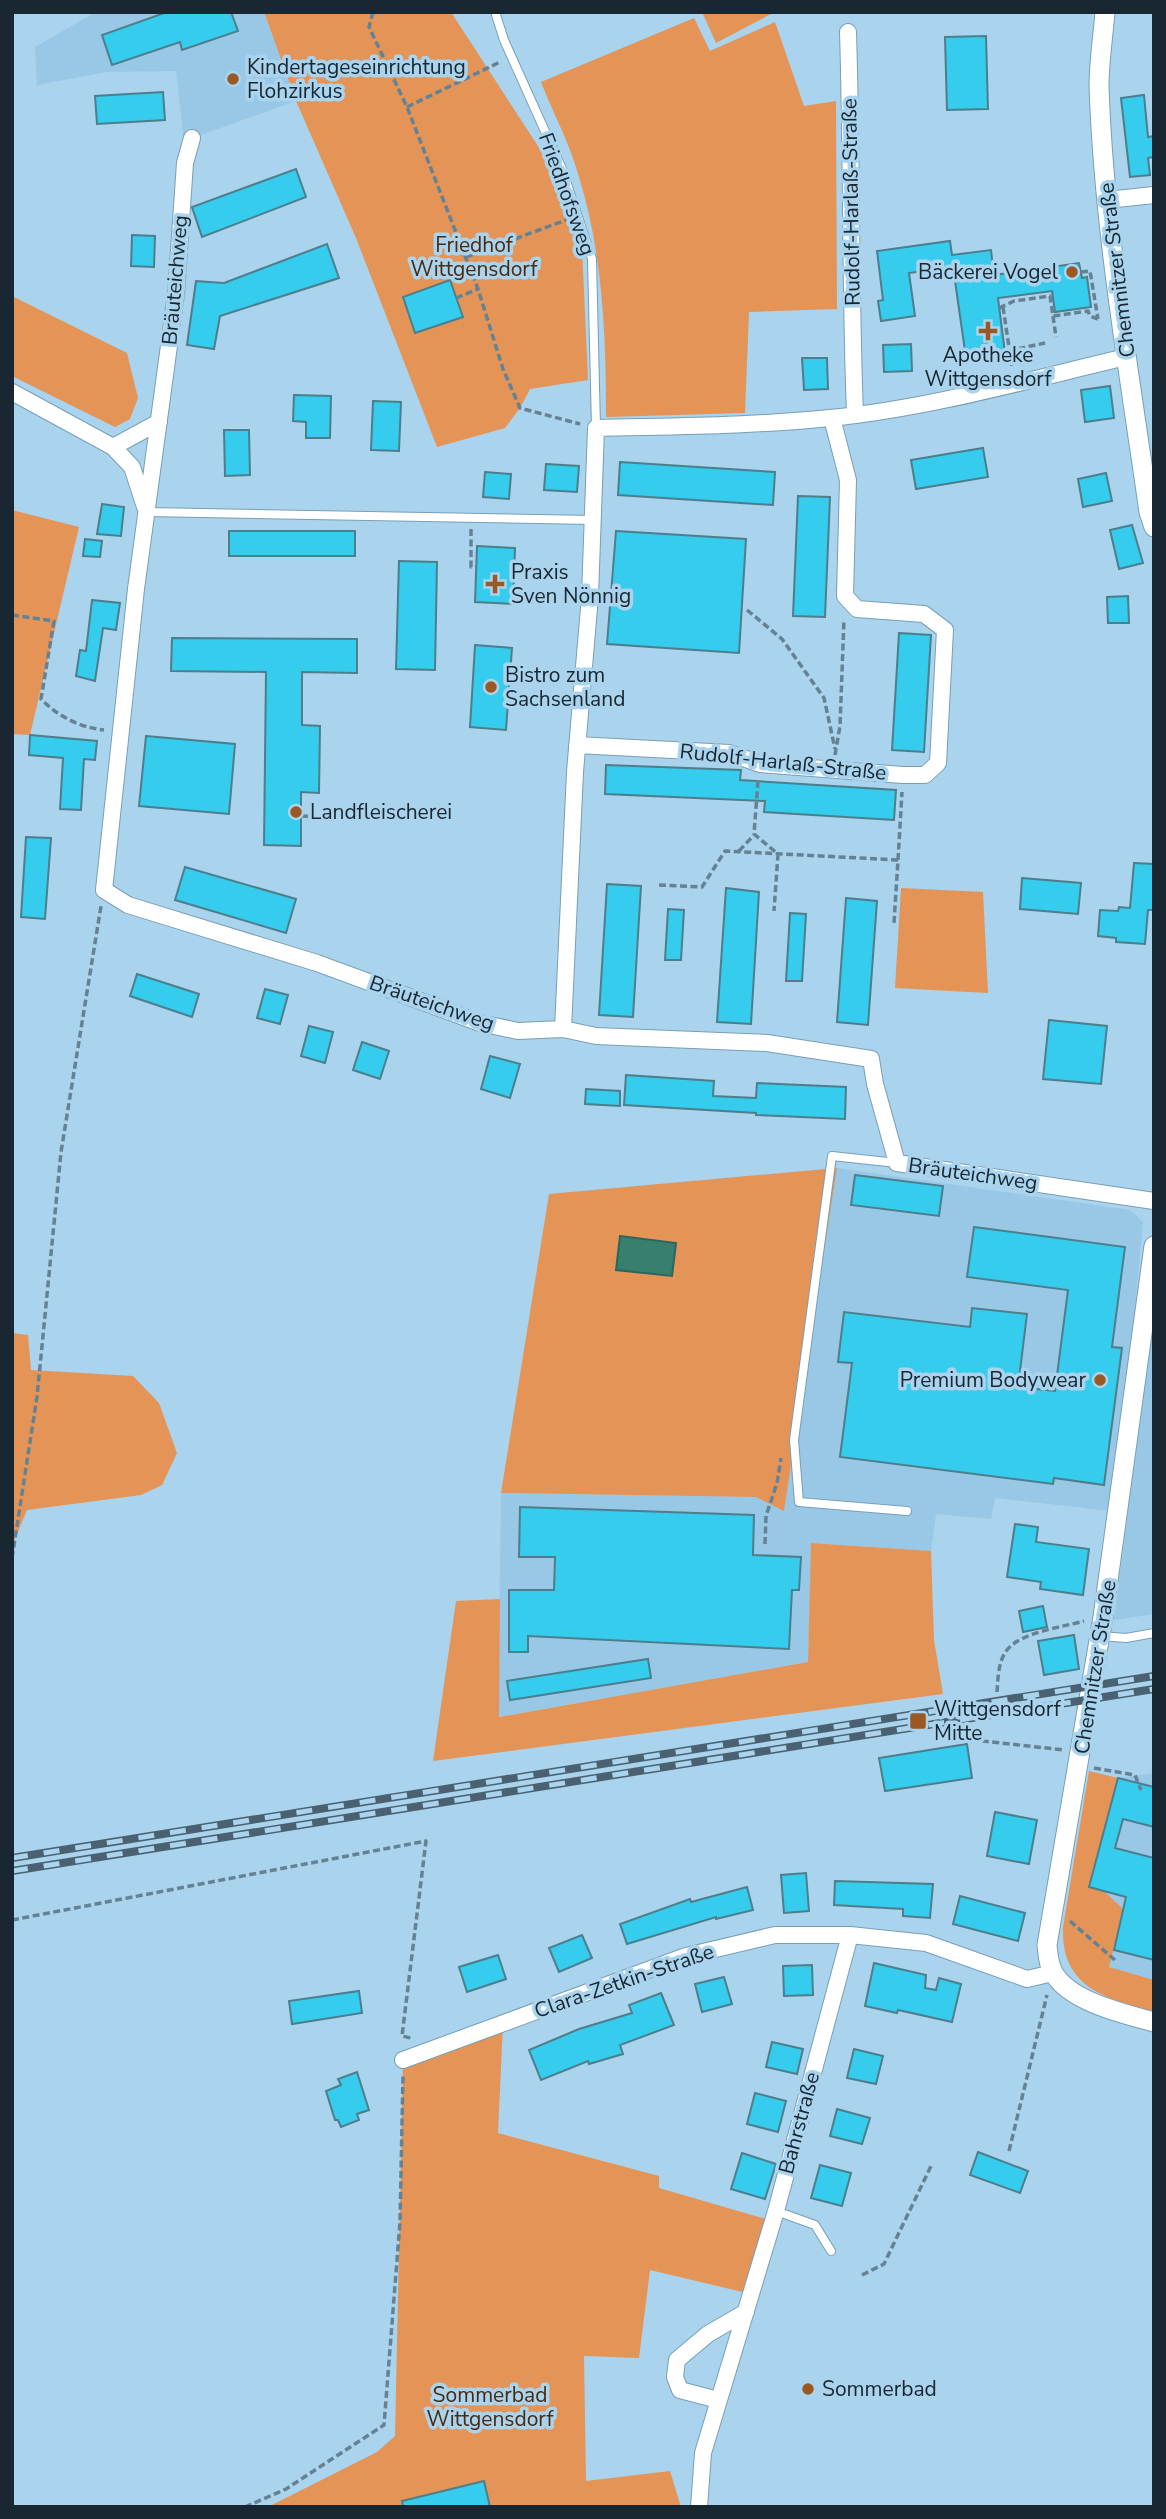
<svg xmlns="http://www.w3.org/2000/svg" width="1166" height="2519" font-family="'Nunito Sans',sans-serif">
	<rect width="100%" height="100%" fill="#aad3ed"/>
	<!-- built -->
	<path fill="#98c8e6" d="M96 12H264L296 101 184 141 176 71 107 72 37 85 35 47Z
		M837 1168 1130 1210 1143 1222 1135 1310 1154 1312V1614L1114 1620 1128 1513 995 1498 991 1519 936 1514 931 1551 812 1543 808 1662 498 1717 501 1493 756 1497 784 1511Z
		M1154 1773V1980L1109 1967 1089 1887 1118 1778Z"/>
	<!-- green -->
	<path fill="#e49457" d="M264 12H451L547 160 582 247 588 380 530 389 520 408 505 428 437 447 356 238 296 101Z
		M702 12H775L716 43Z
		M694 18 710 51 775 22 804 106 836 101 837 309 749 312 745 413 606 417C606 336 603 255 579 177 570 144 553 113 541 82Z
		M12 296 127 353 138 398 130 419 115 427 12 376Z
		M12 510 79 527 30 735 12 734Z
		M901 888 983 892 988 993 895 988Z
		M837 1168 784 1511 756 1497 501 1493 549 1194Z
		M12 1333 28 1335 31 1370 133 1376 159 1403 177 1453 162 1485 141 1495 27 1510 12 1546Z
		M811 1543 931 1551 934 1640 943 1694 433 1761 456 1601 500 1599 499 1717 808 1662Z
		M1089 1771 1118 1778 1089 1887 1104 1891 1123 1909 1109 1967 1154 1980V2012C1105 1998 1061 1988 1063 1927Z
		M503 2024 498 2133 659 2176V2188L773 2221 751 2294 650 2270 639 2358 584 2356 586 2481 670 2471 681 2507H268L377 2452 395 2436 403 2060Z"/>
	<!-- water -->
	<path fill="#37806f" stroke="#2e655c" stroke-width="2" d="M620 1236 676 1243 672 1276 616 1270Z"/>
	<!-- building -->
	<path fill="#35cced" stroke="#4d7e8b" stroke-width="2" d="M167 12H231L238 31 182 50 180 42 112 65 102 35Z
		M986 36 988 109 947 110 945 37Z
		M163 92 165 120 97 124 95 96Z
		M1144 95 1148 137 1154 136V157L1148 158 1150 175 1130 177 1121 98Z
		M296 169 306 197 202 237 192 207Z
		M132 235 155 236 154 267 131 266Z
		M950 241 952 255 991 250 994 275 1079 263 1082 278 1087 277 1091 307 1055 312 1052 291 998 298 1005 353 966 358 953 267 909 273 915 316 881 321 878 301 883 300 877 251Z
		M327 244 339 278 220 316 214 349 187 345 196 281 224 283Z
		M450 280 463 317 415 333 403 297Z
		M911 344 912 371 884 372 883 345Z
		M802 358H827L828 389 804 390Z
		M1110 386 1114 418 1085 422 1081 390Z
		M294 395 331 396 330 438H306V422L293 421Z
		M373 401 401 402 399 451 371 450Z
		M224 430H249L250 475 225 476Z
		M983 448 988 477 916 489 911 460Z
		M620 462 775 472 773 505 618 495Z
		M546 464 579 466 577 492 544 490Z
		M485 472 511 474 509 499 483 497Z
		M1106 473 1112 501 1083 507 1078 479Z
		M798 496 830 497 825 617 793 616Z
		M102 504 124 507 121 536 97 534Z
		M1132 525 1143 563 1119 569 1110 530Z
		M229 531H355V556H229Z
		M616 531 746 539 739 653 607 644Z
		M85 539 102 541 100 557 83 556Z
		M477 546 515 548 513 604 475 602Z
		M399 561 437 562 435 670 396 669Z
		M1128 596 1129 623H1108L1107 597Z
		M92 600 120 603 116 630 103 628 95 681 76 676 80 650 86 651Z
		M899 633 931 635 924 752 892 750Z
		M172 638 357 639V673L302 672V725L320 726 319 793 301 792V846L264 845 266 672 171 671Z
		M475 645 512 648 506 730 470 727Z
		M30 735 97 741 95 760 84 759 81 810 60 809 63 758 29 755Z
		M146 736 235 744 229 814 139 806Z
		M606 765 741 770 740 780 896 790 894 820 764 812 765 801 605 794Z
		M26 837 51 838 45 919 21 917Z
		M1134 863 1154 864V910H1148L1145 944 1116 942V938L1098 936 1100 910 1118 911 1119 907 1130 908Z
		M185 867 296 899 286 933 175 900Z
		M1022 878 1081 883 1078 914 1020 909Z
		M607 884 641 886 633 1017 599 1015Z
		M726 888 759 892 751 1024 717 1022Z
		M846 898 877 901 868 1025 837 1022Z
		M668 909 684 910 681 960H665Z
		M790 913 806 914 802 981H786Z
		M137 974 199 994 192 1017 130 996Z
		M265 989 288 995 280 1024 257 1018Z
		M1049 1020 1107 1026 1101 1084 1043 1079Z
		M309 1026 333 1032 325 1063 301 1056Z
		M362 1042 389 1051 380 1079 353 1070Z
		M490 1056 520 1064 510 1098 481 1089Z
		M626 1075 714 1081 713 1096 756 1098 757 1083 846 1087 845 1119 756 1115V1113L624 1105Z
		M586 1089 620 1091V1106L585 1104Z
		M855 1175 943 1186 939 1216 851 1205Z
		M974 1227 1125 1247 1112 1347 1122 1348 1104 1485 1054 1478 1053 1484 840 1457 852 1363 838 1362 844 1312 970 1327 972 1308 1027 1314 1018 1387 1055 1391 1068 1290 967 1277Z
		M520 1507 754 1515 753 1555 801 1557 799 1590H792L789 1649 528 1636V1652H509V1590H554L555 1557H519Z
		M1015 1524 1038 1527 1036 1542 1089 1549 1083 1595 1040 1589 1041 1582 1007 1577Z
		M1043 1606 1047 1627 1023 1632 1019 1611Z
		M1074 1635 1079 1669 1044 1675 1038 1641Z
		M648 1659 651 1678 510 1700 507 1681Z
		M967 1744 972 1778 885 1791 879 1758Z
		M1118 1778 1154 1787V1827L1123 1819 1115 1848 1154 1858V1960L1114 1950 1126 1897 1089 1887Z
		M995 1812 1037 1820 1029 1864 987 1856Z
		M806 1873 809 1911 784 1913 781 1875Z
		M835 1881 933 1884 930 1918 903 1916V1909L834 1905Z
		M747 1887 753 1910 716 1919V1917L627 1944 620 1924 690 1899 691 1902Z
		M960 1896 1025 1913 1018 1941 953 1924Z
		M582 1935 592 1958 559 1972 549 1948Z
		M498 1955 506 1979 467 1992 459 1967Z
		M874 1963 926 1975 925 1988 936 1990 939 1978 961 1984 952 2022 898 2010 897 2013 865 2006Z
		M812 1965 813 1995 784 1996 783 1966Z
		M724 1977 732 2004 702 2012 695 1984Z
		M359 1991 362 2013 292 2024 289 2001Z
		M661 1993 674 2025 620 2045 623 2054 589 2064 588 2061 541 2080 529 2050 579 2029 632 2013 629 2005Z
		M772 2042 803 2049 797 2074 766 2067Z
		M854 2049 883 2056 876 2084 847 2078Z
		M357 2072 369 2110 357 2114 359 2120 341 2127 338 2120H335L326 2091 341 2085 338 2079Z
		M755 2093 786 2101 778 2132 747 2124Z
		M837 2109 870 2118 862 2144 830 2136Z
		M978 2152 1028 2171 1020 2193 970 2175Z
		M742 2153 776 2164 765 2199 731 2189Z
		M820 2165 851 2173 842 2206 811 2198Z
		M484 2481 490 2507H403L402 2501Z"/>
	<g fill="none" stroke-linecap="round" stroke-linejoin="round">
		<!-- service casing -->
		<g stroke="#789fb7" stroke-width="10">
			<path id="service" d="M497 12 496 15 504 40 562 169 592 259 596 428
				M147 512 593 520
				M897 1163 832 1156 794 1440 799 1502 907 1511
				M1101 1636 1126 1638 1154 1633
				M776 2211 815 2225 831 2251"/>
		</g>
		<!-- minor casing -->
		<g stroke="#789fb7" stroke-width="18">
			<path id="minor" d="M848 32C852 159 850 287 855 414
				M192 138 185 163 176 294 136 589 104 890 128 905 317 963 480 1023 518 1031 563 1029 596 1036 767 1043 871 1059 875 1084 897 1163 1154 1201
				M1107 200 1154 195
				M12 392 113 447 132 467 145 507
				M113 447 159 422
				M577 745 729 753 760 764 903 775H925L938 763 945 630 924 614 857 609 845 596 848 480 832 418
				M563 1029 575 772 590 596 596 428C674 426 752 426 830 418 930 408 1028 380 1126 357
				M403 2060 686 1956 775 1935H850L926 1943 1027 1979 1053 1973
				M718 2400 680 2390 675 2377 677 2360 708 2334 746 2312
				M699 2507 703 2453 776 2211 850 1935"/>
		</g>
		<!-- tertiary casing -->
		<g stroke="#789fb7" stroke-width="21">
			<path id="tertiary" d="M1105 12C1103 37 1099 62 1099 87 1104 229 1129 371 1149 512L1154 527
				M1154 1246 1103 1617 1047 1945C1048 1954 1048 1963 1053 1972 1068 2001 1124 2014 1154 2022"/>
		</g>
		<!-- path -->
		<path stroke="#658294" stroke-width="3.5" stroke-dasharray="7 3.5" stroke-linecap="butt" d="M373 12 369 27 407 107 478 289 503 369 520 408 580 424
			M407 107 500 62
			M466 257 566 220
			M1081 272 1090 271 1098 319
			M456 298 478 289
			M1003 307 1012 367
			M999 308 1014 301 1050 296 1053 316 1088 311 1090 316 1098 319
			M1053 316 1056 337
			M1008 351 1045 343
			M471 529V567H476
			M747 610 782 639 824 698 835 749
			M12 615 54 621 41 699C59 717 79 727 104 730
			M835 755 840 726 844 619
			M758 781 754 834 778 854 774 911
			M301 816 338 817
			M739 851 754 835
			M898 860 902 792
			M659 885 702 887 725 851 898 860 894 923
			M765 1544 766 1516 777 1483 781 1458
			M12 1558 37 1397 61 1152 101 906
			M997 1692C998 1679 998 1661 1007 1650 1021 1632 1063 1627 1084 1621
			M972 1727 974 1740 1064 1750
			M1094 1768 1135 1775 1141 1790
			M12 1920 426 1841 402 2036 411 2038
			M1070 1921 1116 1961
			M1009 2151 1047 1995
			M862 2275 884 2264 932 2164
			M245 2507 286 2489 384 2425 400 2222 403 2075"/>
		<!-- service -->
		<use href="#service" stroke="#fff" stroke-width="8"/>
		<!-- minor -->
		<use href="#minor" stroke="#fff" stroke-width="16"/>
		<!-- tertiary -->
		<use href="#tertiary" stroke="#fff" stroke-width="19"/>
		<!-- rail casing -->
		<g stroke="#4a6171" stroke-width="8">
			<path id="rail" d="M12 1858 1154 1676
				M12 1871 1154 1689"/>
		</g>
		<!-- rail -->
		<use href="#rail" stroke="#aad3ed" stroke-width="5" stroke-dasharray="16" stroke-linecap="butt"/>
	</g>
	<!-- markers -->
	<g fill="#9a5924" stroke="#aad3ed" stroke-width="2.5">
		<circle cx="233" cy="79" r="7"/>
		<circle cx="1072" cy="272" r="7"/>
		<path d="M984.5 320.5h7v7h7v7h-7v7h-7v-7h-7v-7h7z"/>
		<path d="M491.5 573.5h7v7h7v7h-7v7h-7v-7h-7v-7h7z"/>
		<circle cx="491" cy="687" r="7"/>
		<circle cx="296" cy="812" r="7"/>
		<circle cx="1100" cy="1380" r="7"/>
		<rect x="909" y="1712" width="18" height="18" rx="3.5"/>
		<circle cx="808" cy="2389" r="7"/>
	</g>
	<g text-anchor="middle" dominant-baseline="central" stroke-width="7" stroke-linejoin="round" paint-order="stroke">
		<!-- poi labels -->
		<g font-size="21" fill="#182731" stroke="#aad3ed" text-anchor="start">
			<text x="247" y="67">Kindertageseinrichtung<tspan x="247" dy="24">Flohzirkus</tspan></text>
			<text x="1058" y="272" text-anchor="end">Bäckerei Vogel</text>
			<text x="988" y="355" text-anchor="middle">Apotheke<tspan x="988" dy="24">Wittgensdorf</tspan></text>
			<text x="511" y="572">Praxis<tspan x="511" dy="24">Sven Nönnig</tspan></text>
			<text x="505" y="675">Bistro zum<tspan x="505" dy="24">Sachsenland</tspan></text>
			<text x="310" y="812">Landfleischerei</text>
			<text x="1086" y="1380" text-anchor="end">Premium Bodywear</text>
			<text x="934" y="1709">Wittgensdorf<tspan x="934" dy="24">Mitte</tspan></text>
			<text x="822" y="2389">Sommerbad</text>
		</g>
		<!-- street labels -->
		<g font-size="21" fill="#182731" stroke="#aad3ed">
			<text transform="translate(567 194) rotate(70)">Friedhofsweg</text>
			<text transform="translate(851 202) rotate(-91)">Rudolf-Harlaß-Straße</text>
			<text transform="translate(1117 270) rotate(-97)">Chemnitzer Straße</text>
			<text transform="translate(175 280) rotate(-85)">Bräuteichweg</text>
			<text transform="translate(783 762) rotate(6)">Rudolf-Harlaß-Straße</text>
			<text transform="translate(432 1003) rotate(19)">Bräuteichweg</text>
			<text transform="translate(973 1174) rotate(8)">Bräuteichweg</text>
			<text transform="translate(1095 1667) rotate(-81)">Chemnitzer Straße</text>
			<text transform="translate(624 1981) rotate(-19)">Clara-Zetkin-Straße</text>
			<text transform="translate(799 2123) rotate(-75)">Bahrstraße</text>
		</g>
		<!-- park labels -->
		<g font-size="21" fill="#4b2a0f" stroke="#aad3ed">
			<text x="474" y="245">Friedhof<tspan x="474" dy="24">Wittgensdorf</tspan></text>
			<text x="490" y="2395">Sommerbad<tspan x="490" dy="24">Wittgensdorf</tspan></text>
		</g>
	</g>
	<!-- border -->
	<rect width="1166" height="2519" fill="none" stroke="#182731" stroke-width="28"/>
</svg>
